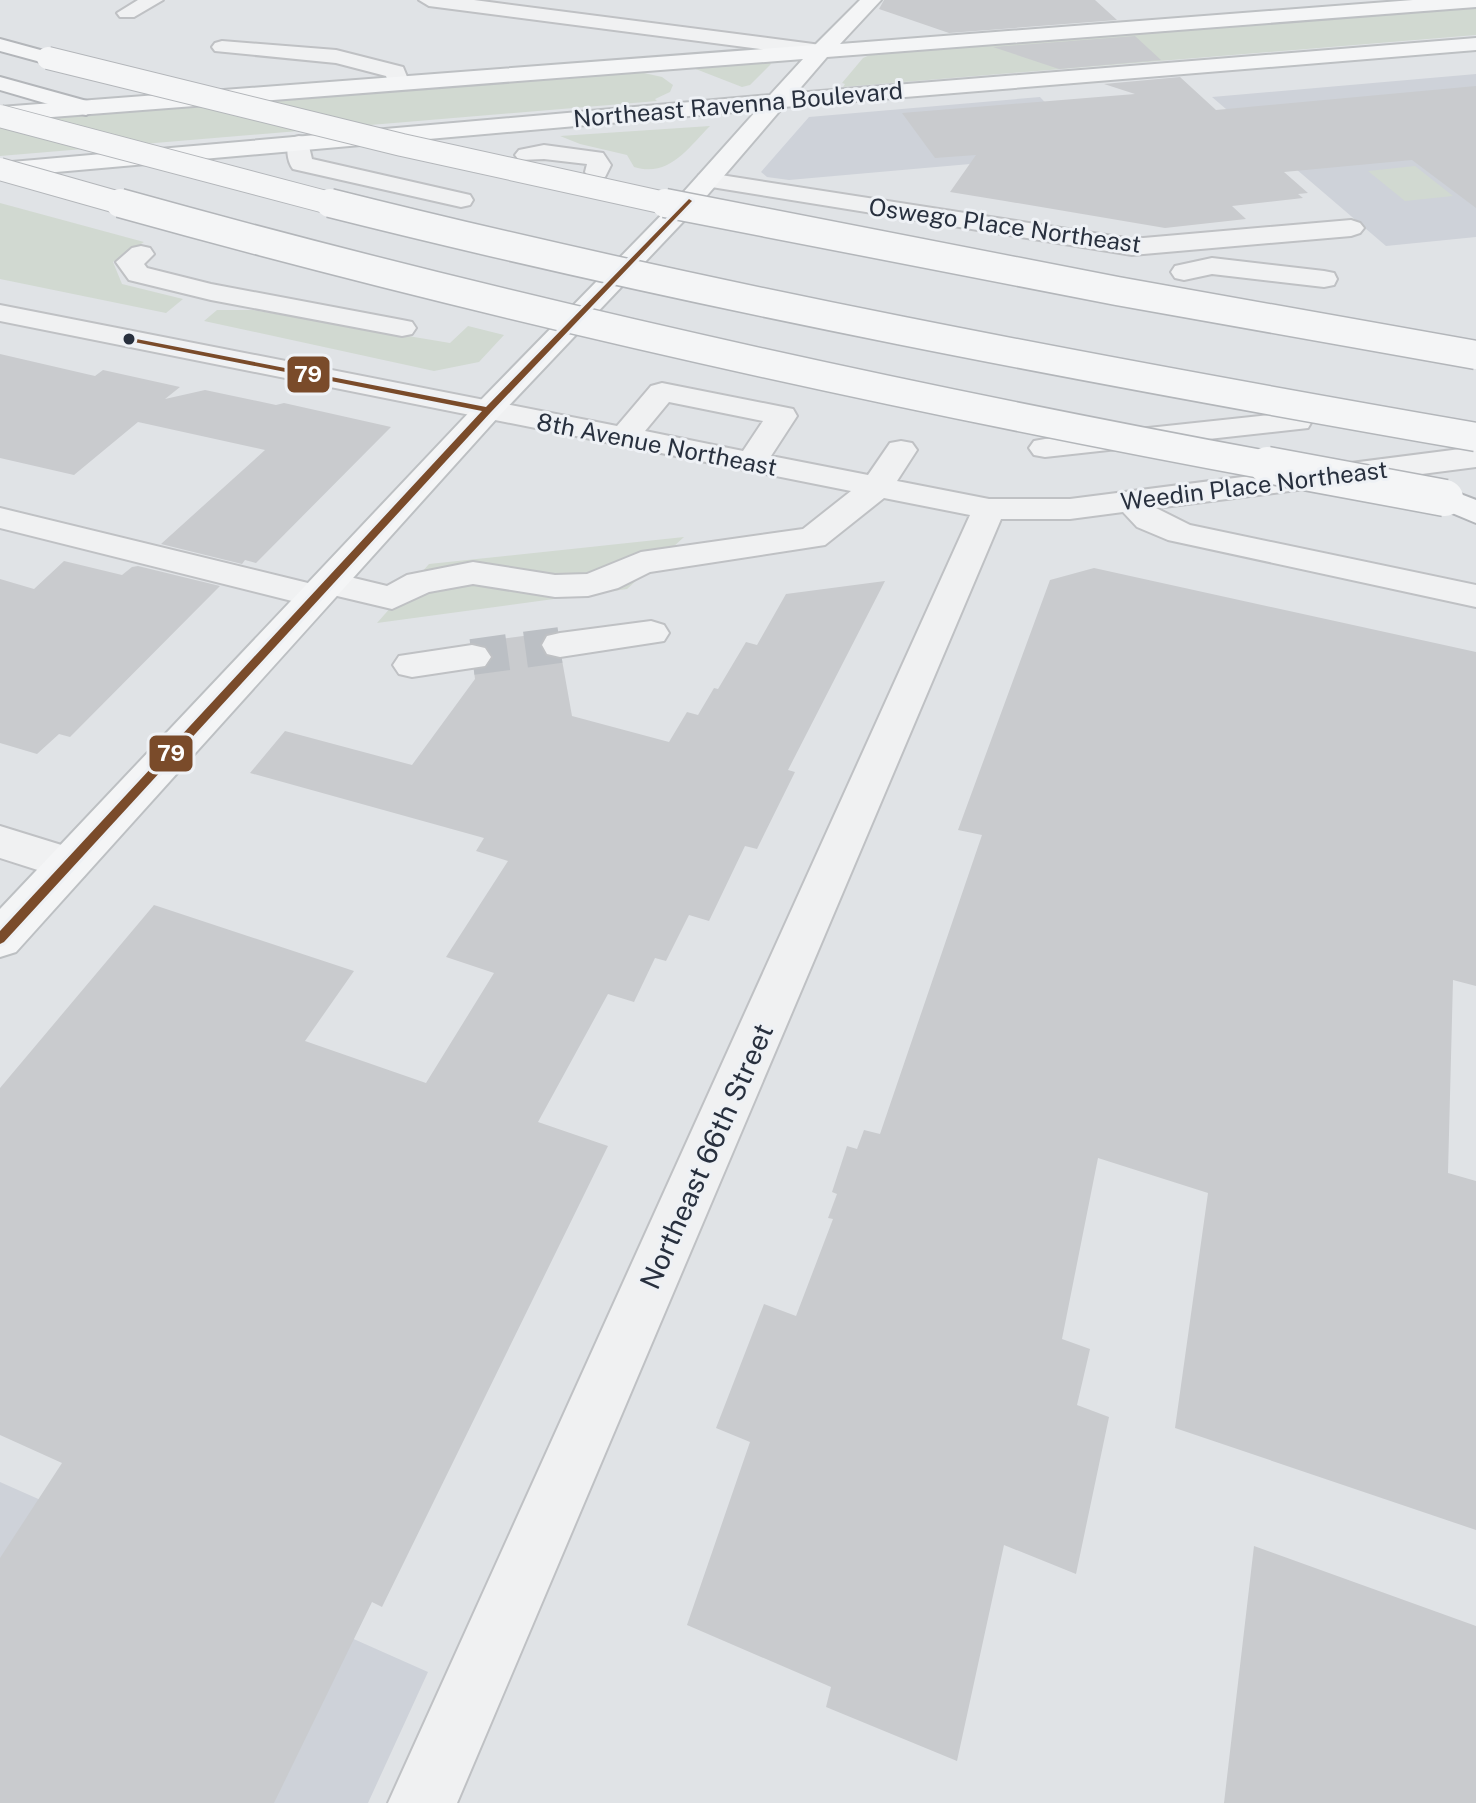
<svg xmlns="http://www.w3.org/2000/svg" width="1476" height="1803" font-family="'Public Sans',sans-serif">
	<rect width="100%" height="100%" fill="#e0e3e6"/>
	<!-- built -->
	<path fill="#ced2d9" d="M1476 74V237L1386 246 1212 97Z
		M1040 97 1093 153 789 180 767 177 761 172 809 117Z
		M0 1482 428 1672 368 1803H0Z"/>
	<!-- green -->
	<path fill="#d1d9d1" d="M1476 3V35L843 87 845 84 842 83 863 58 881 50Z
		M767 60 771 64 750 85 742 87 688 66Z
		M645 70 644 73 662 77 673 85 670 92 655 99 657 101 0 156V119Z
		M710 126C688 148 669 178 634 167L627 155 580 144 560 136Z
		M1415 166 1453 196 1405 201 1368 171Z
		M0 203 144 242 113 262 122 284 183 299 166 313 0 279Z
		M217 310H253L450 343 468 326 504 335 479 362 434 371 204 321Z
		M684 537 627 589 377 623 429 564Z"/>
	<!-- building -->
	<path fill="#c9cbce" d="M884 0H1095L1117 20 949 33 879 9Z
		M1135 36 1161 60 1059 69 993 47Z
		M1180 77 1216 110 1476 86V208L1412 160 1284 172 1308 193 1298 194 1303 198 1232 206 1246 219 1165 228 1005 201 950 192 976 155 935 158 902 113 1135 94 1104 84Z
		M0 354 95 376 103 370 180 387 165 399 205 390 276 405 284 403 391 427 256 563 245 560 242 564 161 544 265 450 138 422 74 475 0 458Z
		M64 561 122 575 132 567 138 566 220 586 70 737 59 734 37 754 0 743V579L34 589Z
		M1094 568 1476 652V986L1453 980 1448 1173 1476 1181V1530L1175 1428 1208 1193 1098 1158 1062 1339 1090 1349 1077 1405 1109 1417 1076 1574 1004 1545 957 1761 826 1707 831 1687 687 1625 750 1442 716 1428 764 1304 796 1316 833 1219 828 1218 837 1194 832 1192 847 1146 857 1149 864 1130 880 1134 982 835 958 830 1050 580Z
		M885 581 788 770 795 772 757 849 745 846 709 921 689 915 666 961 655 958 634 1002 608 994 538 1122 608 1146 382 1607 372 1602 274 1803H0V1558L62 1463 0 1435V1088L154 905 354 971 305 1041 426 1083 494 973 446 957 508 861 476 851 484 838 250 773 285 731 412 765 475 679 474 671 485 669 494 659 485 641 546 633 539 646 546 657 562 660 572 716 669 742 687 712 698 715 714 688 718 689 746 642 757 645 786 594Z
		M1254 1546 1476 1626V1803H1224Z"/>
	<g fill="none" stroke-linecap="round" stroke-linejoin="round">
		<!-- minor-tunnel -->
		<path stroke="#bbbfc4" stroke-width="36" stroke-dasharray="36 18" stroke-linecap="butt" d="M472 657 560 645"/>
		<!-- minor casing -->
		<g stroke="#bfc1c4" stroke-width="4">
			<path id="minor" d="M138 0H163L134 17H120L117 13Z
				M419 0H474L821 45 831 51 821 57 429 6Z
				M222 41 336 50 403 67 410 84 407 89H391L386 76 336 63 215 51 212 47 215 43Z
				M299 136 307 138 312 159 470 195 473 200 470 205 461 207 293 169C287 161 285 146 291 138Z
				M544 145 603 153 611 165 605 177H589L585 172 587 164 544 159 519 160 515 155 519 150Z
				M708 173 1132 239 1351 220 1360 223 1364 228 1360 233 1351 236 1132 255 699 185 696 180 699 175Z
				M141 246 150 248 154 254 144 264 147 268 211 284 402 320 412 322 416 328 412 334 402 336 211 300 129 280 116 262 132 248Z
				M1212 258 1324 271 1334 273 1337 279 1334 285 1324 287 1212 274 1184 280 1175 278 1171 272 1175 266Z
				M0 305 617 426 651 386 662 383 793 409 797 416 771 456 868 475 890 443 901 441 912 443 917 450 897 481 989 499H1070L1476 447V467L1156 508 1190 525 1476 585V607L1168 540 1137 527 1123 512 1070 519H1001L457 1803H388L970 515 884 498 825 545 650 572 618 588 588 596 555 597 473 584 429 592 392 609 333 595 329 604 316 607 0 528V508L312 584 317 575 329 572 387 586 407 575 473 562 555 575 587 574 641 552 803 529 851 491 0 321ZM669 402 763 421 743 451 645 431Z
				M1297 412 1308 414 1312 421 1308 428 1045 457 1034 455 1029 448 1034 441 1045 439Z
				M651 621 664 625 669 633 664 641 560 657 547 654 542 645 547 636 560 633Z
				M472 645 485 648 491 657 485 666 412 677 399 674 393 665 399 656Z
				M0 826 84 852 90 864 84 876 69 880 0 858Z"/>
		</g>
		<!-- major casing -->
		<g stroke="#bdc0c3" stroke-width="4">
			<path id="major" d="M860 0H881L840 44 1413 0H1476V7L827 57 796 93 1476 38V50L783 107 698 206 499 416 16 952 0 957V909L477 404 680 196 757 110 0 177V163L770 95 803 59 0 121V107L815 45Z"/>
		</g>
		<!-- highway casing -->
		<g stroke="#b3b6ba" stroke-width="4">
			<path id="highway" d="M0 39 55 54 58 58 48 64 0 51Z
				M0 77 94 103 97 108 86 115 0 90Z
				M1445 488 1476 500V523L1433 505 1429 498 1433 491Z"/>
		</g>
		<!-- minor -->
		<use href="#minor" fill="#f0f1f2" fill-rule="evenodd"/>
		<!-- major -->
		<use href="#major" fill="#f4f5f6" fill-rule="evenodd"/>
		<!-- highway -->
		<use href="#highway" fill="#f4f5f6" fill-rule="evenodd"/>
		<!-- highway-bridge-far2 casing -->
		<g stroke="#b3b6ba" stroke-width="24" stroke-linecap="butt">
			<path id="highway-bridge-far2" d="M48 58 402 145 674 205
				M0 116 337 205
				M0 169 127 205"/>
		</g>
		<!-- highway-bridge-far1 casing -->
		<g stroke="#b3b6ba" stroke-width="31" stroke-linecap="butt">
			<path id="highway-bridge-far1" d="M120 203C501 309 888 395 1277 467
				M330 203C708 298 1092 370 1476 437
				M665 203 1117 291 1476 355"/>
		</g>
		<!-- highway-bridge casing -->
		<g stroke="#b3b6ba" stroke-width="39" stroke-linecap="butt">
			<path id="highway-bridge" d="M1267 465 1445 498"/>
		</g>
		<!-- highway-bridge-far2 -->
		<use href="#highway-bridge-far2" stroke="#f4f5f6" stroke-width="22"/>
		<!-- highway-bridge-far1 -->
		<use href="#highway-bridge-far1" stroke="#f4f5f6" stroke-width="28"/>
		<!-- highway-bridge -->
		<use href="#highway-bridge" stroke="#f4f5f6" stroke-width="36"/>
		<!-- bus-1 casing -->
		<g stroke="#eef1f5" stroke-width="6">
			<path id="bus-1" d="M689 199 692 201 691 202 491 412 4 942 0 944V931L482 411 129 341 125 339 126 337 486 407Z"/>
		</g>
		<!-- bus-1 -->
		<use href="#bus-1" fill="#7a4b2a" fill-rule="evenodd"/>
	</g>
	<!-- markers -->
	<circle fill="#28303e" stroke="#eef1f5" stroke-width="3" cx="129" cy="339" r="7"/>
	<g text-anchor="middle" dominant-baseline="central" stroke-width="6" stroke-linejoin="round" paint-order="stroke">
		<!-- far-street labels -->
		<g font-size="24" fill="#28303e" stroke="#eef1f5">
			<text transform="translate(738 104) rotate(-5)">Northeast Ravenna Boulevard</text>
			<text transform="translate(1005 225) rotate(8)">Oswego Place Northeast</text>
			<text transform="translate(657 444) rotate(11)">8th Avenue Northeast</text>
			<text transform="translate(1254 485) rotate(-7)">Weedin Place Northeast</text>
		</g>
		<!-- street labels -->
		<g font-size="28" fill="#28303e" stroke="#eef1f5">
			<text transform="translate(706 1156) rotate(-66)">Northeast 66th Street</text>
		</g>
	</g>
	<g stroke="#eef1f5" stroke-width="3">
		<rect x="286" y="355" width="45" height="39" rx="8" fill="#7a4b2a"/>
		<rect x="148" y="734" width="46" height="39" rx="8" fill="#7a4b2a"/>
	</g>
	<g font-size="22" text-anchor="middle" font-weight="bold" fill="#fff">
		<text x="308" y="382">79</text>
		<text x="171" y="761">79</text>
	</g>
</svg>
